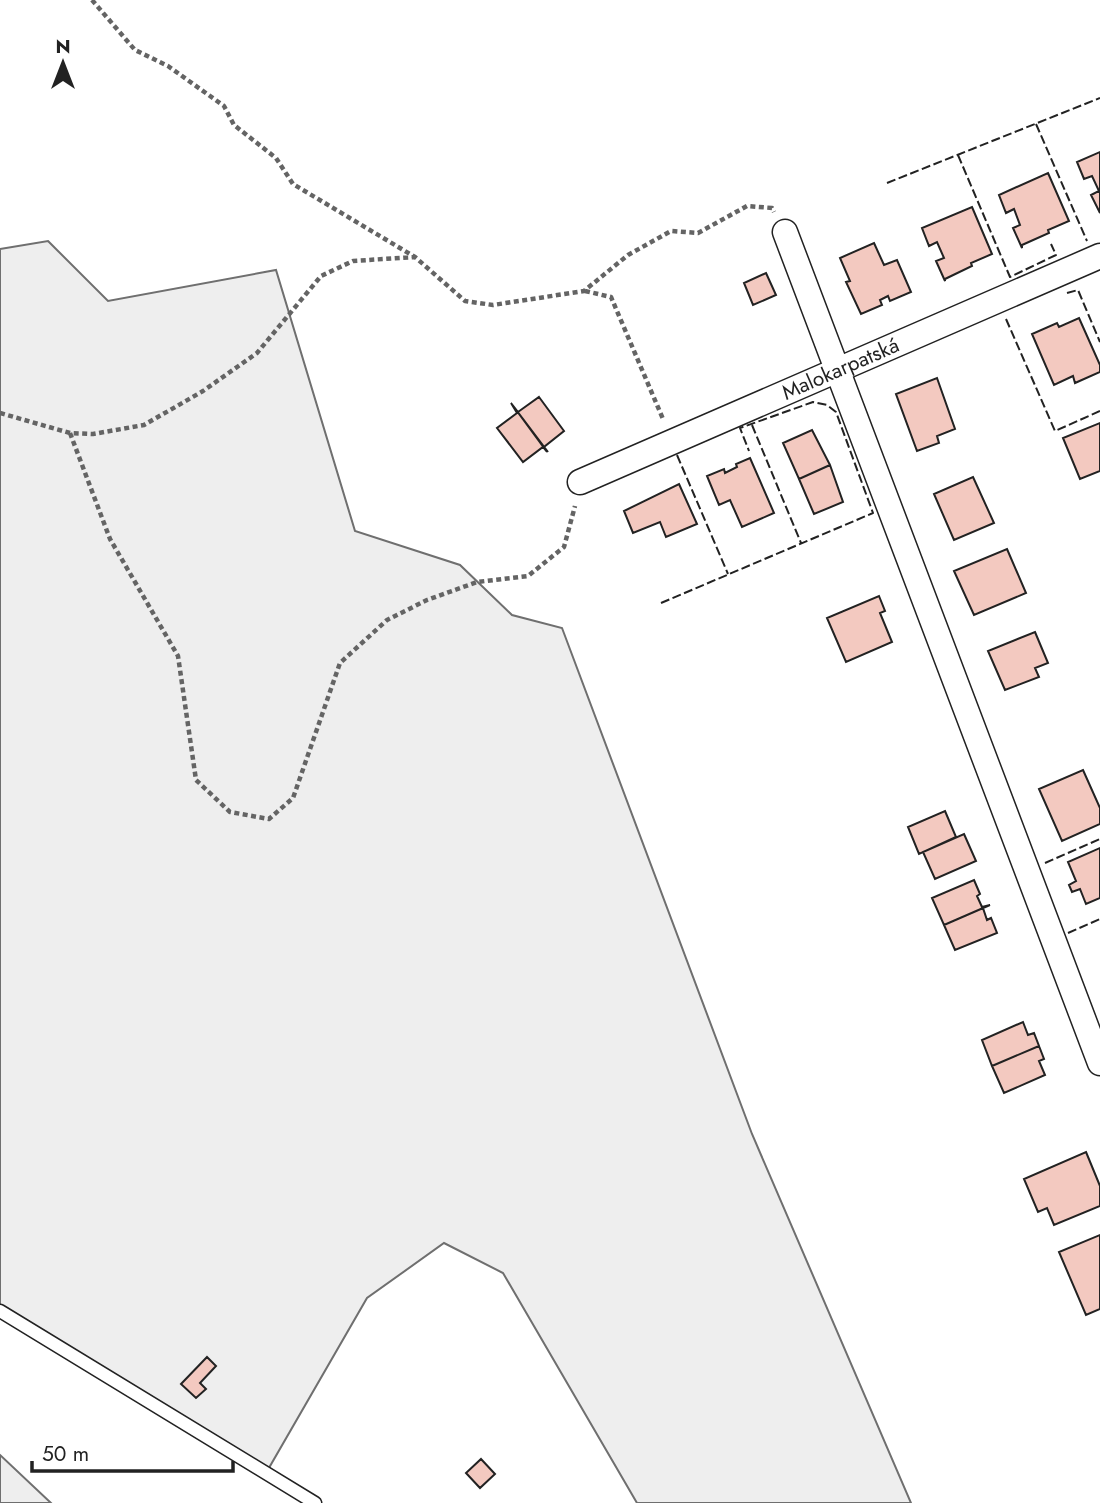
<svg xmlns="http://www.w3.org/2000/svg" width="1100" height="1503" font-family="Jost,sans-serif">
	<rect width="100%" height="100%" fill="#fff"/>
	<!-- green -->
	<path fill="#eee" stroke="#6f6f6f" stroke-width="2" d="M48 241 108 301 276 270 355 531 460 565 512 615 562 628 752 1134 911 1503H637L503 1273 444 1243 367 1298 266 1473 0 1311V249Z
		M0 1455 51 1503H0Z"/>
	<!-- building -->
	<path fill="#f3c9c0" stroke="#222" stroke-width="2" d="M1100 152V213L1091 195 1099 191 1092 176 1084 179 1077 162Z
		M1048 173 1069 221 1048 230 1049 233 1022 245V248L1013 228 1020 225 1014 209 1006 213 999 195Z
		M972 207 992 254 971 263 972 266 945 279V281L936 261 944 258 937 242 929 246 922 228Z
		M874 243 884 265 897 260 911 292 890 301 888 296 880 300 882 305 861 314 846 282 850 281 840 258Z
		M766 273 776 295 753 305 744 283Z
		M1079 318 1100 365V372L1075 383 1073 376 1054 385 1032 334 1057 323 1059 327Z
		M937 378 955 429 937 436 939 443 917 451 896 394Z
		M539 397 564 431 544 447 548 452 511 403 518 412Z
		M511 403 547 452 543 447 523 462 497 428 517 413Z
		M1100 423V471L1080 479 1063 438Z
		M812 430 830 465 799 479 783 443Z
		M750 458 774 513 742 527 730 500 719 505 707 476 724 469 725 473 737 467 736 464Z
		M830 465 843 502 814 514 799 479Z
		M973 477 994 523 954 540 934 494Z
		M679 484 697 524 666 537 660 522 633 533 624 511Z
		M1007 549 1026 593 974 615 954 571Z
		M879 596 885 611 880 613 892 642 846 662 827 618Z
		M1035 632 1048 663 1035 668 1039 677 1005 690 988 651Z
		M1083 770 1100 808V824L1062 841 1039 789Z
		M945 811 956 837 919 854 908 827Z
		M964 834 976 861 935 879 923 852Z
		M1100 848V898L1086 904 1080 889 1072 892 1069 885 1076 881 1068 862Z
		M974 880 980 894 977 896 982 907 990 905 944 925 932 898Z
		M990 905 983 908 987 920 991 918 997 933 955 950 944 925Z
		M1023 1022 1028 1035 1034 1033 1039 1046 992 1066 982 1040Z
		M1039 1046 1044 1059 1039 1061 1045 1075 1004 1093 992 1066Z
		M1086 1152 1100 1186V1206L1054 1225 1047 1208 1038 1212 1024 1179Z
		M1100 1235V1309L1086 1315 1059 1252Z
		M207 1357 216 1366 200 1383 206 1389 196 1398 181 1384Z
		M481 1459 495 1474 480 1488 466 1473Z"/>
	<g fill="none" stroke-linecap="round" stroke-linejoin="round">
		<!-- service casing -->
		<g stroke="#222" stroke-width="15">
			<path id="service" d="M0 1311 315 1503"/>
		</g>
		<!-- minor casing -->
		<g stroke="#222" stroke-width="27">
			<g id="minor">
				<path d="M785 232 1100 1063"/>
				<path id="s1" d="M580 482 1100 256"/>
			</g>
		</g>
		<!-- path -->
		<path stroke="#646464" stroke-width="4.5" stroke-dasharray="5 3.5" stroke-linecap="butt" d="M92 0 135 50 168 66 224 106 234 125 276 158 293 184 415 257 465 301 493 305 584 291 628 255 671 231 698 233 747 206 772 208 774 212
			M585 291 611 297 663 419
			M0 413 70 433 93 434 144 425 203 391 257 353 321 276 353 261 414 257
			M70 433 110 539 178 656 196 780 230 812 269 819 293 798 340 663 387 620 427 600 477 582 528 576 564 547 575 506"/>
		<!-- service -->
		<use href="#service" stroke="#fff" stroke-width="12"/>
		<!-- minor -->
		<use href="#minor" stroke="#fff" stroke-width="24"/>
		<!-- fence -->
		<path stroke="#222" stroke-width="2" stroke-dasharray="9 3.5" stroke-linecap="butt" d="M1036 124 1087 241
			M958 155 1010 277 1056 255 1051 244
			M887 183 1100 98
			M1067 293 1078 290 1100 342
			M1006 319 1055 431 1100 411
			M752 425 801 543
			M677 455 728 574
			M661 603 873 513 836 412 827 405 813 402 740 428 749 451
			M1045 863 1100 839
			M1068 933 1100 919"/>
	</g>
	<g text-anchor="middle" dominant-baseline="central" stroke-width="5" stroke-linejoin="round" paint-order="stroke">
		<!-- street labels -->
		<g font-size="21" fill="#222" stroke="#fff">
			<text stroke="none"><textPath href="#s1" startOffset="284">Malokarpatská</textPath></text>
		</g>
	</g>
	<!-- north arrow -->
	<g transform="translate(63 63)" stroke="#ffffff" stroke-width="5" paint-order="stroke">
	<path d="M0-5L12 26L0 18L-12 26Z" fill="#222222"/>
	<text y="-10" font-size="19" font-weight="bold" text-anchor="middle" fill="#222222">N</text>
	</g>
	<!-- scale -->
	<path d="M32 1461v10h201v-10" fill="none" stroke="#222222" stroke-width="3.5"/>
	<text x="42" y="1461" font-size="21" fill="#222222" stroke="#ffffff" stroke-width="5" paint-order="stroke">50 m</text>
</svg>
